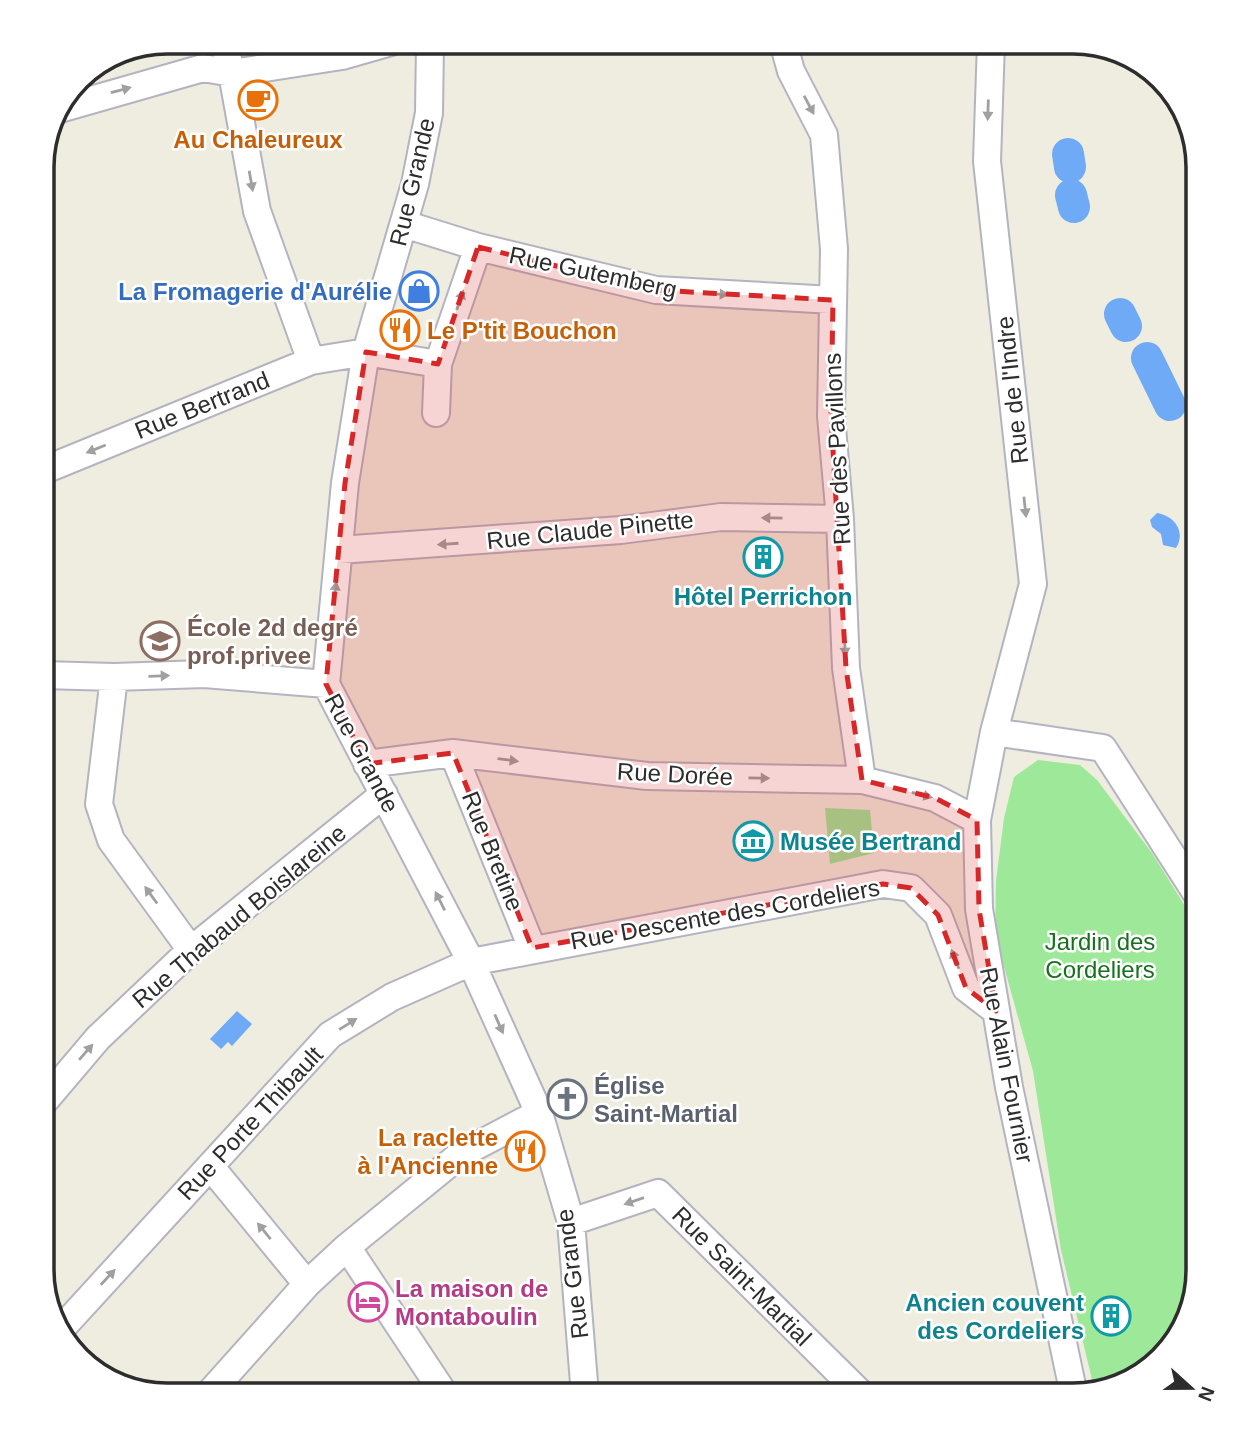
<svg xmlns="http://www.w3.org/2000/svg" width="1240" height="1437" font-family="Helvetica,sans-serif">
	<rect width="100%" height="100%" fill="#efeddf"/>
	<!-- green -->
	<path fill="#9de899" d="M1038 760 1080 765 1097 780 1152 853 1198 927V1270L1185 1325 1149 1369 1094 1388 1061 1250 1033 1071 995 934 996 881 1004 818 1014 777Z
		M825 808 870 810 874 853 830 864Z"/>
	<!-- water -->
	<path fill="#6eaaf5" d="M1157 513C1175 516 1186 532 1176 548L1163 545 1161 534 1152 527 1150 520Z
		M237 1011 252 1024 232 1046 228 1042 221 1049 210 1039Z"/>
	<g fill="none" stroke-linecap="round" stroke-linejoin="round">
		<!-- canal -->
		<path stroke="#6eaaf5" stroke-width="32" d="M1068 154 1070 167
			M1071 195 1074 207
			M1120 314 1126 326
			M1147 358 1170 405"/>
		<!-- street casing -->
		<g stroke="#b4b3c1" stroke-width="30">
			<path id="street" d="M223 42 232 73 257 211 311 361
				M430 42 429 113 415 184 366 352 345 483 326 684 471 962 539 1113 571 1222 585 1395
				M783 42 791 71 824 135 834 249 831 416 840 519 846 668 862 780
				M991 42 987 161 1033 584 994 732 977 820 979 909 1009 1087 1074 1395
				M56 110 203 68 232 73 342 56 391 42
				M404 224 478 247
				M436 413 438 364 478 247 656 290 833 300
				M42 471 311 361 366 352 438 364
				M339 550 621 530 721 517 840 519
				M42 675 114 677 204 674 326 684
				M114 677 99 804 111 840 191 950
				M994 732 1103 748 1198 896
				M453 753 532 948
				M367 764 453 753 647 776 862 780 935 798 977 820
				M42 1104 98 1038 191 950 384 794
				M210 1166 307 1284
				M571 1222 658 1193 862 1395
				M347 1247 445 1395
				M62 1328 330 1035 392 997 471 962 883 884 911 888 938 915 966 988 996 1011
				M208 1395 307 1284 347 1247 461 1154 539 1113"/>
		</g>
		<!-- street -->
		<use href="#street" stroke="#fff" stroke-width="26"/>
	</g>
	<!-- one-way arrows -->
	<defs><path id="oneway-solid" d="M-6-.8H1V-3.2L6.5 0L1 3.2V.8H-6Z" transform="scale(1.75)"/></defs>
	<g fill="#a0a0a0">
		<use href="#oneway-solid" transform="translate(121 90) rotate(-15)"/>
		<use href="#oneway-solid" transform="translate(809 105) rotate(62)"/>
		<use href="#oneway-solid" transform="translate(988 110) rotate(92)"/>
		<use href="#oneway-solid" transform="translate(251 181) rotate(80)"/>
		<use href="#oneway-solid" transform="translate(718 294) rotate(3)"/>
		<use href="#oneway-solid" transform="translate(460 300) rotate(-71)"/>
		<use href="#oneway-solid" transform="translate(96 449) rotate(158)"/>
		<use href="#oneway-solid" transform="translate(1025 507) rotate(84)"/>
		<use href="#oneway-solid" transform="translate(772 518) rotate(-179)"/>
		<use href="#oneway-solid" transform="translate(448 544) rotate(176)"/>
		<use href="#oneway-solid" transform="translate(335 592) rotate(-84)"/>
		<use href="#oneway-solid" transform="translate(845 646) rotate(88)"/>
		<use href="#oneway-solid" transform="translate(159 676) rotate(-2)"/>
		<use href="#oneway-solid" transform="translate(508 760) rotate(7)"/>
		<use href="#oneway-solid" transform="translate(759 778) rotate(1)"/>
		<use href="#oneway-solid" transform="translate(922 795) rotate(14)"/>
		<use href="#oneway-solid" transform="translate(151 895) rotate(-126)"/>
		<use href="#oneway-solid" transform="translate(440 901) rotate(-117)"/>
		<use href="#oneway-solid" transform="translate(955 959) rotate(-111)"/>
		<use href="#oneway-solid" transform="translate(348 1024) rotate(-32)"/>
		<use href="#oneway-solid" transform="translate(499 1024) rotate(66)"/>
		<use href="#oneway-solid" transform="translate(86 1052) rotate(-49)"/>
		<use href="#oneway-solid" transform="translate(634 1201) rotate(161)"/>
		<use href="#oneway-solid" transform="translate(264 1231) rotate(-129)"/>
		<use href="#oneway-solid" transform="translate(108 1277) rotate(-47)"/>
	</g>
	<!-- marked area -->
	<path fill="#d62828" fill-opacity="0.2" stroke="#d62828" stroke-width="5" stroke-dasharray="14 9" stroke-linejoin="round" d="M478 247 656 290 833 300 831 416 846 668 862 780 935 798 977 820 979 909 996 1011 966 988 938 915 911 888 883 884 532 948 453 753 367 764 326 684 345 483 366 352 438 364Z"/>
	<!-- icons -->
	<defs>
		<g id="cafe-ring" transform="scale(2.0125)"><circle r="9.5" fill="#fff" stroke="#e8710a" stroke-width="1.5"/><path d="M-5.5-4.5H6V0H3Q3 3.5 0 3.5H-2.5Q-5.5 3.5-5.5 0ZM3-3.2v2h1.7v-2ZM-6 4.5H4V6H-6Z" fill="#e8710a"/></g>
		<g id="shop-ring" transform="scale(2.0125)"><circle r="9.5" fill="#fff" stroke="#3f7fe0" stroke-width="1.5"/><path d="M-5-2.5h2.3a2.7 3.5 0 0 1 5.4 0H5L5.5 6h-11ZM-1.5-2.5h3a1.5 2.3 0 0 0-3 0Z" fill="#3f7fe0"/></g>
		<g id="restaurant-ring" transform="scale(2.0125)"><circle r="9.5" fill="#fff" stroke="#e8710a" stroke-width="1.5"/><path d="M-5-6h1v4h1v-4h1v4h1v-4h1v5L-1.5 .5V6h-2V.5L-5-1ZM5-6V6H3V1.5H1.5Q1.5-4 5-6Z" fill="#e8710a"/></g>
		<g id="building-ring" transform="scale(2.0125)"><circle r="9.5" fill="#fff" stroke="#0f9aa8" stroke-width="1.5"/><path d="M-4-6H4V6H1V3H-1V6H-4ZM-2.5-4.3h1.7v1.8h-1.7ZM.8-4.3h1.7v1.8H.8ZM-2.5-1h1.7V.8h-1.7ZM.8-1h1.7V.8H.8Z" fill="#0f9aa8"/></g>
		<g id="school-ring" transform="scale(2.0125)"><circle r="9.5" fill="#fff" stroke="#8d6e63" stroke-width="1.5"/><path d="M0-5L7-2L0 1L-7-2ZM-4 1L0 2.5L4 1V4Q0 6-4 4Z" fill="#8d6e63"/></g>
		<g id="museum-ring" transform="scale(2.0125)"><circle r="9.5" fill="#fff" stroke="#0f9aa8" stroke-width="1.5"/><path d="M0-6L6-3V-2H-6V-3ZM-5-1h2V3h-2ZM-1-1h2V3h-2ZM3-1h2V3H3ZM-6 4H6V6H-6Z" fill="#0f9aa8"/></g>
		<g id="church-ring" transform="scale(2.0125)"><circle r="9.5" fill="#fff" stroke="#6b7280" stroke-width="1.5"/><path d="M-1.2-6h2.4v3.5h3.3v2.4h-3.3V6h-2.4V-.1h-3.3v-2.4h3.3Z" fill="#6b7280"/></g>
		<g id="hotel-ring" transform="scale(2.0125)"><circle r="9.5" fill="#fff" stroke="#d1479c" stroke-width="1.5"/><path d="M-6-4.5h1.5V1H6V5H4.5V3h-9V5H-6ZM-4 0a1.8 1.8 0 1 1 3.6 0ZM.5 0V-2.5h3Q6-2.5 6 0Z" fill="#d1479c"/></g>
	</defs>
	<g fill-rule="evenodd">
		<use href="#cafe-ring" x="258" y="100"/>
		<use href="#shop-ring" x="419" y="291"/>
		<use href="#restaurant-ring" x="400" y="330"/>
		<use href="#building-ring" x="763" y="557"/>
		<use href="#school-ring" x="160" y="641"/>
		<use href="#museum-ring" x="753" y="841"/>
		<use href="#church-ring" x="567" y="1099"/>
		<use href="#restaurant-ring" x="525" y="1151"/>
		<use href="#hotel-ring" x="368" y="1302"/>
		<use href="#building-ring" x="1111" y="1316"/>
	</g>
	<g text-anchor="middle" dominant-baseline="central" stroke-width="5" stroke-linejoin="round" paint-order="stroke">
		<!-- food labels -->
		<g font-size="24" font-weight="bold" fill="#c56008" stroke="#fff">
			<text x="258" y="139">Au Chaleureux</text>
			<text x="427" y="330" text-anchor="start">Le P'tit Bouchon</text>
			<text x="498" y="1137" text-anchor="end">La raclette<tspan x="498" dy="28">à l'Ancienne</tspan></text>
		</g>
		<!-- street labels -->
		<g font-size="24" fill="#2d2d2d" stroke="#fff">
			<text transform="translate(412 182) rotate(-77)">Rue Grande</text>
			<text transform="translate(593 272) rotate(12)">Rue Gutemberg</text>
			<text transform="translate(1012 390) rotate(-96)">Rue de l'Indre</text>
			<text transform="translate(202 405) rotate(-22)">Rue Bertrand</text>
			<text transform="translate(837 449) rotate(-93)">Rue des Pavillons</text>
			<text transform="translate(590 530) rotate(-6)">Rue Claude Pinette</text>
			<text transform="translate(362 753) rotate(62)">Rue Grande</text>
			<text transform="translate(675 774) rotate(3)">Rue Dorée</text>
			<text transform="translate(493 851) rotate(68)">Rue Bretine</text>
			<text transform="translate(725 914) rotate(-10)">Rue Descente des Cordeliers</text>
			<text transform="translate(239 916) rotate(-40)">Rue Thabaud Boislareine</text>
			<text transform="translate(1007 1065) rotate(79)">Rue Alain Fournier</text>
			<text transform="translate(250 1123) rotate(-47)">Rue Porte Thibault</text>
			<text transform="translate(572 1274) rotate(-97)">Rue Grande</text>
			<text transform="translate(742 1276) rotate(45)">Rue Saint-Martial</text>
		</g>
		<!-- shop labels -->
		<g font-size="24" font-weight="bold" fill="#366cbe" stroke="#fff" text-anchor="end">
			<text x="392" y="291">La Fromagerie d'Aurélie</text>
		</g>
		<!-- culture labels -->
		<g font-size="24" font-weight="bold" fill="#0d838f" stroke="#fff">
			<text x="763" y="596">Hôtel Perrichon</text>
			<text x="780" y="841" text-anchor="start">Musée Bertrand</text>
			<text x="1084" y="1302" text-anchor="end">Ancien couvent<tspan x="1084" dy="28">des Cordeliers</tspan></text>
		</g>
		<!-- education labels -->
		<g font-size="24" font-weight="bold" fill="#785e54" stroke="#fff" text-anchor="start">
			<text x="187" y="627">École 2d degré<tspan x="187" dy="28">prof.privee</tspan></text>
		</g>
		<!-- park labels -->
		<g font-size="24" fill="#17701e" stroke="#fff">
			<text x="1100" y="941">Jardin des<tspan x="1100" dy="28">Cordeliers</tspan></text>
		</g>
		<!-- worship labels -->
		<g font-size="24" font-weight="bold" fill="#5b616d" stroke="#fff" text-anchor="start">
			<text x="594" y="1085">Église<tspan x="594" dy="28">Saint-Martial</tspan></text>
		</g>
		<!-- hotel labels -->
		<g font-size="24" font-weight="bold" fill="#b23c85" stroke="#fff" text-anchor="start">
			<text x="395" y="1288">La maison de<tspan x="395" dy="28">Montaboulin</tspan></text>
		</g>
	</g>
	<!-- crop -->
	<path d="M0 0H1240V1437H0ZM167 54H1073A113 113 0 0 1 1186 167V1270A113 113 0 0 1 1073 1383H167A113 113 0 0 1 54 1270V167A113 113 0 0 1 167 54Z" fill="#fff" fill-rule="evenodd"/>
	<path fill="none" stroke="#2d2d2d" stroke-width="3.5" d="M167 54H1073A113 113 0 0 1 1186 167V1270A113 113 0 0 1 1073 1383H167A113 113 0 0 1 54 1270V167A113 113 0 0 1 167 54Z"/>
	<!-- north arrow -->
	<g transform="translate(1191 1388) rotate(111)" stroke="#ffffff" stroke-width="5" paint-order="stroke">
	<path d="M0-5L12 26L0 18L-12 26Z" fill="#2d2d2d"/>
	<text y="-10" font-size="19" font-weight="bold" text-anchor="middle" fill="#2d2d2d">N</text>
	</g>
</svg>
